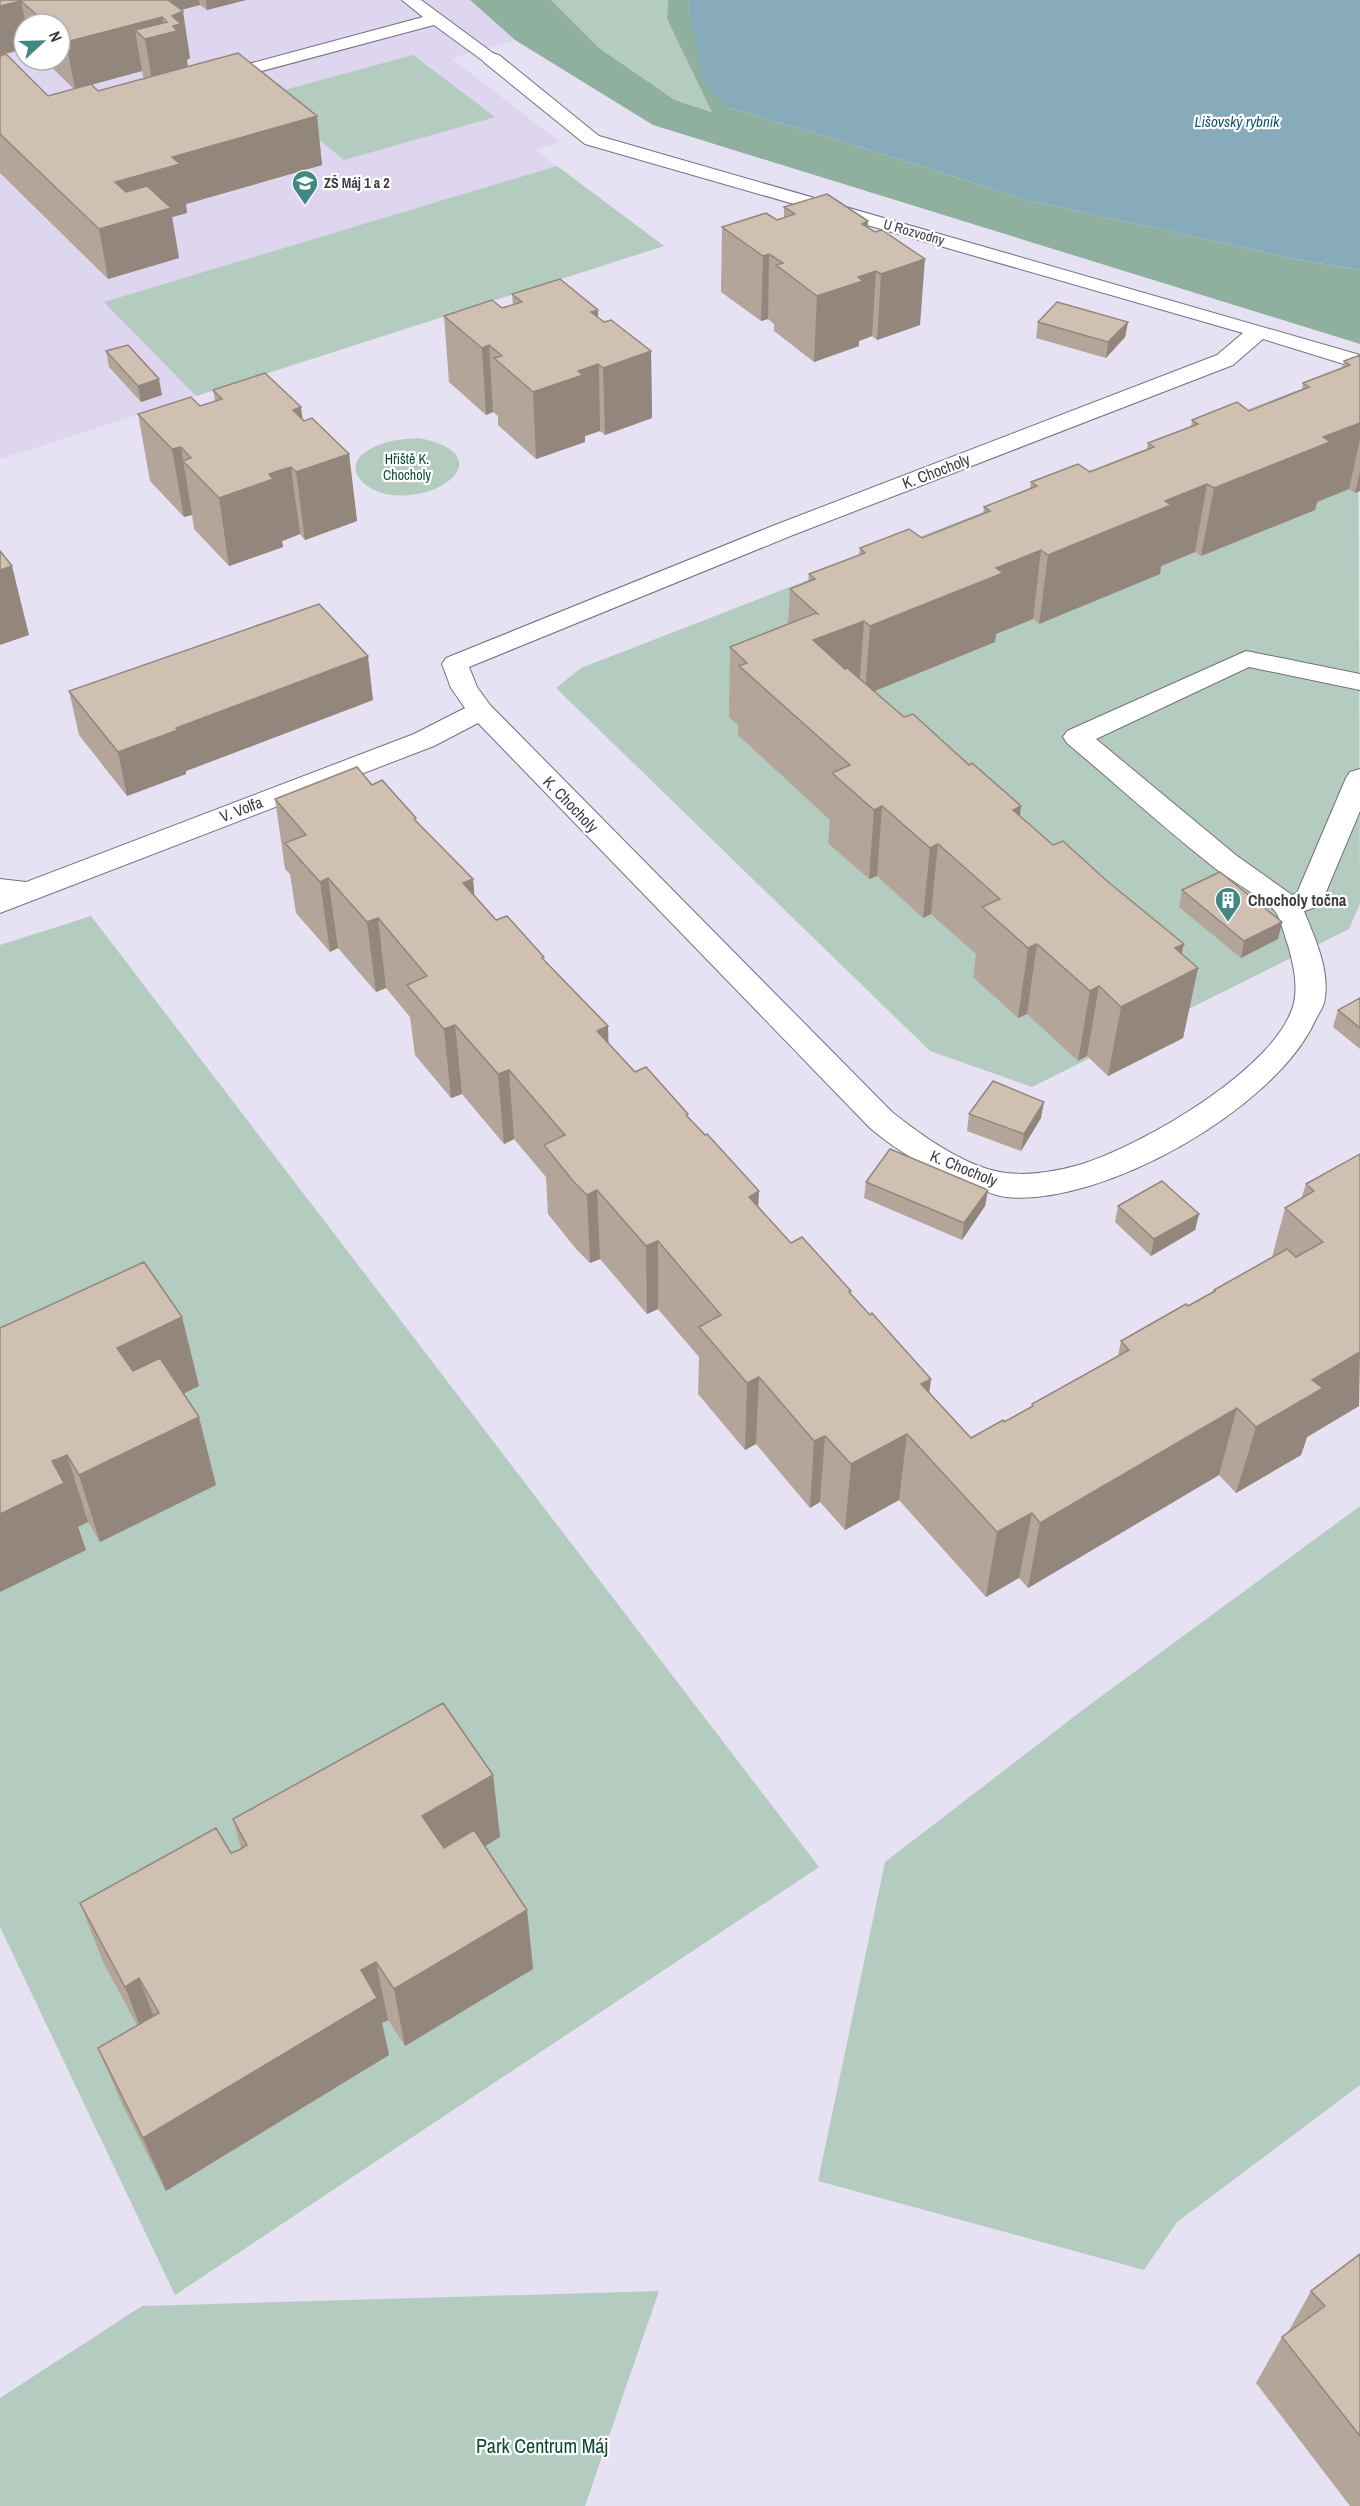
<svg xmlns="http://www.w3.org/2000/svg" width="1360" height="2506" font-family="'Archivo Narrow',sans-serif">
	<rect width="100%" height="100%" fill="#e7e1f4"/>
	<!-- built -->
	<path fill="#ded5ee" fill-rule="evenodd" d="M0 0H470L515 40 451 58 560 142 535 150 664 246 0 459ZM24 24H60V60H24Z"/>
	<!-- green -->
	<path fill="#b4ccbf" d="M551 0H668L667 19 713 112 675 100 599 48Z
		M413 55 495 117 344 160 266 95Z
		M557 166 664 246 196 396 104 302Z
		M1358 375 1360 904 1349 929 1032 1087 930 1051 556 688 581 668 1295 391Z
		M419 438C504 455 436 508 382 493 355 485 343 461 374 447 388 440 403 439 419 438Z
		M91 916 819 1867 175 2295 0 1927V945Z
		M1360 1506V2085L1177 2222 1144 2270 818 2181 885 1862 1088 1706Z
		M659 2291 585 2506H0V2398L142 2306Z"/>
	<!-- forest -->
	<path fill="#8fb09e" d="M470 0H551L599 48 675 100 712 112 667 19 668 0H690L689 15 726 107 845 142 1027 200 1300 260 1360 270V344L653 125 515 40Z"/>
	<!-- water -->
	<path fill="#88abbb" d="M690 0H1360V270L1300 260 1027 200 845 142 726 107 705 84 689 15Z"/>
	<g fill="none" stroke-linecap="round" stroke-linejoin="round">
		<!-- lane casing -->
		<g stroke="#756f80" stroke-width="2">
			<path id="lane" d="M402 0H421L501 59 498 63H486L434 25 217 83 211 82 208 78 211 74 423 17Z
				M0 879 43 884 47 890 43 896 34 899 0 897Z"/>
		</g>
		<!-- street casing -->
		<g stroke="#756f80" stroke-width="2">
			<path id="street" d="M492 53 499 55 599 136 1360 355V369L1263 339 1233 365 793 535 469 667 477 687 490 705 892 1112C922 1136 968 1169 1007 1173 1030 1176 1057 1171 1079 1165 1140 1147 1278 1068 1294 1003 1298 983 1293 963 1288 945 1284 935 1281 919 1275 911 1266 900 1229 879 1216 869 1165 829 1117 785 1067 743L1063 737 1067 731 1246 651 1360 674V690L1249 667 1096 739 1237 856 1292 895 1297 893 1346 778 1350 772 1360 769V811L1323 899 1319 906 1304 911C1315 939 1331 971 1324 1003 1322 1010 1317 1016 1314 1023 1273 1109 1103 1207 1006 1197 996 1196 986 1191 976 1187 936 1174 902 1155 870 1128L478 723 434 746 0 913V892L414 734 465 708 451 688 442 664 446 658 775 525 1217 355 1243 333 585 144 485 63 482 59 485 55Z"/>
		</g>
		<!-- lane -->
		<use href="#lane" fill="#fff" fill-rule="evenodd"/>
		<!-- street -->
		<use href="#street" fill="#fff" fill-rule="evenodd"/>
	</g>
	<!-- wall -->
	<path fill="#b3a599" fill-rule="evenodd" d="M0 0H246L207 10 200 5 181 10 190 58 187 60 188 67 317 116 322 165 186 204 187 213 172 217 179 258 108 279 0 173V56L48 96 74 89 44 60H60V24H24V49L0 55ZM142 71 143 77 144 78 98 91 91 85Z
		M784 207 868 228 920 325 877 340 872 336 859 341V346L814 362 774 331V324L768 319 761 321 721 292 722 227 777 220 784 218Z
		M512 294 598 310V318L651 351 652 418 605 435 600 431 585 436V442L536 459 498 425V416L493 412 486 415 449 382 444 316 502 308 513 305Z
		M1038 322H1128L1125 337 1106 358 1036 338Z
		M106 351 162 395 141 402 109 367Z
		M1360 355V491L1355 493 1349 489 1317 502 1315 510 1201 556 1195 552 1161 566 1160 574 1039 624 1033 619 996 634 995 642 874 691 904 717 969 765 1021 806 1020 816 1198 968 1183 1038 1108 1076 1087 1056 1078 1061 1027 1014 1018 1018 973 977 976 954 951 932 931 914 923 918 877 876 869 879 828 843 830 820 738 735V725L729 717 730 647 788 624 790 589 808 582 809 574 859 555 860 548 922 538 983 514 984 507 1030 489 1031 482 1090 472 1147 450 1148 443 1191 427 1192 420 1249 411 1302 390 1303 383 1342 368 1344 361Z
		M213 390 302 419 349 454 357 521 305 540 300 534 288 539 282 541 283 547 229 566 194 529 192 515 184 517 150 481 138 414 200 406 215 401Z
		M69 691 373 700 186 771V774L127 796 79 735Z
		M372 785 416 821 473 879 474 896 496 920 544 960 608 1026V1043L635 1072 688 1117 758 1207 791 1243 851 1291 850 1294 929 1393 971 1438 1004 1422 1031 1407 1032 1404 1118 1356 1121 1341 1213 1293 1214 1290 1272 1257 1285 1208 1301 1199 1306 1184 1360 1154 1359 1406 1307 1437 1301 1455 1236 1493 1219 1475 1028 1588 1019 1578 986 1597 899 1500 845 1530 820 1502 810 1508 756 1444 745 1450 698 1394 699 1357 658 1309 647 1314 600 1259 590 1263 577 1250 548 1214 546 1177 514 1139 504 1144 462 1094 451 1098 415 1055 410 1017 386 988 376 992 338 948 330 952 296 913 290 874 285 869 275 799Z
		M1182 890 1282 922 1278 939 1241 958 1179 907Z
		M1360 998V1049L1333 1027 1338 1010Z
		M969 1114 1041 1118 1021 1151 967 1131Z
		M866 1182 988 1190 985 1206 962 1240 864 1198Z
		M1118 1206 1199 1214 1195 1230 1151 1256 1115 1222Z
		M182 1317 199 1386 183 1393 216 1485 100 1542 88 1522 81 1525 78 1527 86 1550 0 1592V1328Z
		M493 1775 500 1837 485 1847 527 1910 533 1969 405 2046 388 2020 382 2023 389 2055 166 2191 122 2104 98 2048 137 2025 103 1962 80 1903 231 1853 241 1848 233 1819Z
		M1360 2254V2506H1350L1256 2383 1282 2337 1287 2334 1311 2291Z"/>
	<!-- shaded-wall -->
	<path fill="#92867d" d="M130 0H199L200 5 134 22Z
		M206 0H246L207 10Z
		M21 1 26 24H24V49L0 55V6Z
		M183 11 190 58 187 60 188 71 153 86 145 39 135 30 142 71 75 89 66 42 162 17 165 34 172 16Z
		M317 116 322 165 186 204 187 213 172 217 179 258 108 279 99 229 115 182 172 157Z
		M868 221 865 274 876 271 872 336 859 341V346L814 362 817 296 862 224Z
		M769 254 768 319 761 321 763 256Z
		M925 259 920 325 877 340 881 274Z
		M598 310 600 431 585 436V442L536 459 533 392 578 371 591 312Z
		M1128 322 1125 337 1106 358 1108 342Z
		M489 345 493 412 486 415 482 348Z
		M651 351 652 418 605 435 603 368Z
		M159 379 162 395 141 402 138 386Z
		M301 407 309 467 349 454 357 521 305 540 296 472 293 410Z
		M1360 423V439L1349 489 1317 502 1315 510 1201 556 1214 488 1323 437Z
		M181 447 192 515 184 517 172 449Z
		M291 467 300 534 282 541 283 547 229 566 219 498 269 474Z
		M1360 471V491L1355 493Z
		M1207 484 1195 552 1161 566 1160 574 1039 624 1048 555 1165 501Z
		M1041 550 1033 619 996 634 995 642 865 695 870 626 996 568Z
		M12 566 29 635 0 645V570Z
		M864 621 859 690 813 640Z
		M368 656 373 700 186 771V774L127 796 118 752 176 728Z
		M882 806 877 876 869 879 874 810Z
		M1021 806 1012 876 1013 810Z
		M938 844 931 914 923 918 930 848Z
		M328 878 338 948 330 952 320 882Z
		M473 879 479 949 463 883Z
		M378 918 386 988 376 992 367 922Z
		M1282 922 1278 939 1241 958 1244 941Z
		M1037 944 1027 1014 1018 1018 1028 948Z
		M1184 944 1176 979 1198 968 1183 1038 1108 1076 1121 1007 1175 948Z
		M1099 986 1087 1056 1078 1061 1090 991Z
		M455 1025 462 1094 451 1098 444 1029Z
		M608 1026 610 1095 597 1031Z
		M509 1070 514 1139 504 1144 498 1074Z
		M1044 1102 1041 1118 1021 1151 1024 1134Z
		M597 1190 600 1259 590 1263 587 1195Z
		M988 1190 985 1206 962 1240 964 1223Z
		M759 1191 756 1260 749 1197Z
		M1199 1214 1195 1230 1151 1256 1154 1239Z
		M658 1241V1309L647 1314 646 1246Z
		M182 1317 199 1386 136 1417 117 1348Z
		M1360 1352 1359 1406 1307 1437 1301 1455 1236 1493 1256 1427 1312 1380Z
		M759 1377 756 1444 745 1450 747 1383Z
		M931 1379 923 1446 921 1384Z
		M1237 1408 1219 1475 1028 1588 1040 1523Z
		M199 1417 216 1485 100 1542 79 1475Z
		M907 1434 899 1500 845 1530 851 1464Z
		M825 1436 820 1502 810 1508 814 1441Z
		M67 1455 88 1522 78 1527 86 1550 0 1592V1514L52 1461Z
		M1032 1513 1019 1578 986 1597 997 1532Z
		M493 1775 500 1837 432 1877 422 1816Z
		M527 1910 533 1969 405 2046 394 1989Z
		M376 1962 388 2020 382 2023 389 2055 166 2191 143 2138 361 1970Z
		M139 1978 161 2035 147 2044 125 1987Z"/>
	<!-- building -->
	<path fill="#d0c0b2" stroke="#92867d" stroke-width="1.5" d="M0 0H168L183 11 172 16 181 24 173 26 177 31 145 39 135 30 167 22 162 17 66 42 60 36V24H47L21 1 0 6Z
		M238 53 317 116 172 157 180 164 115 182 126 192 147 186 171 208 99 229 0 134V56L6 54 48 96 91 84 98 91Z
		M827 194 868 221 862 224 875 232 882 230 925 259 881 274 876 271 858 277 863 281 817 296 776 265 783 263 769 254 763 256 722 227 766 213 777 220 795 214 784 207Z
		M560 279 598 310 591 312 604 322 611 320 651 351 603 368 598 364 578 371 583 375 533 392 494 358 502 356 489 345 482 348 444 316 492 300 502 308 522 302 512 294Z
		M1057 302 1128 322 1108 342 1038 322Z
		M128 345 159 379 138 386 106 351Z
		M1360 355V423L1323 437 1330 442 1214 488 1207 484 1165 501 1171 505 1048 555 1041 550 996 568 1003 573 870 626 864 621 813 640 845 669 847 668 904 717 913 714 969 765 972 763 1021 806 1013 810 1053 845 1063 841 1107 881 1184 944 1175 948 1198 968 1121 1007 1099 986 1090 991 1037 944 1028 948 982 907 1000 899 938 844 930 848 882 806 874 810 832 773 850 765 739 666 747 663 730 647 816 613 819 615 790 589 815 579 809 574 865 553 860 548 909 529 922 538 990 511 984 507 1037 486 1031 482 1078 464 1090 472 1154 447 1148 443 1198 424 1192 420 1237 402 1249 411 1309 387 1303 383 1350 365 1344 361Z
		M265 373 301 407 293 410 304 421 312 418 349 454 296 472 291 467 278 471 269 474 273 479 219 498 183 461 191 458 181 447 172 449 138 414 191 397 200 406 222 399 213 390Z
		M0 551 12 566 0 570Z
		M319 604 368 656 176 728 178 730 118 752 69 691Z
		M357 767 372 785 382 780 416 818 414 819 473 879 463 883 496 920 507 916 544 957 542 958 608 1026 597 1031 635 1072 646 1067 688 1114 686 1115 705 1135 707 1134 759 1191 749 1197 791 1243 802 1237 851 1291 849 1292 870 1315 872 1313 931 1379 921 1384 971 1438 1003 1420 1004 1422 1033 1406 1032 1404 1129 1350 1121 1341 1186 1304 1188 1306 1215 1291 1214 1290 1287 1249 1296 1257 1323 1242 1285 1208 1314 1191 1306 1184 1360 1154V1352L1312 1380 1323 1388 1256 1427 1237 1408 1040 1523 1032 1513 997 1532 907 1434 851 1464 825 1436 814 1441 759 1377 747 1383 699 1327 721 1315 658 1241 646 1246 597 1190 587 1195 573 1181 544 1145 565 1135 509 1070 498 1074 455 1025 444 1029 407 985 427 976 378 918 367 922 328 878 320 882 285 843 306 835 275 799Z
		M1220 872 1282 922 1244 941 1182 890Z
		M1360 998V1028L1338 1010Z
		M993 1081 1044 1102 1024 1134 969 1114Z
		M890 1149 988 1190 964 1223 866 1182Z
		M1162 1181 1199 1214 1154 1239 1118 1206Z
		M144 1262 182 1317 117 1348 133 1371 160 1358 199 1417 79 1475 67 1455 60 1458 52 1461 64 1483 0 1514V1328Z
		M443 1703 493 1775 422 1816 444 1848 474 1830 527 1910 394 1989 376 1962 361 1970 377 1998 143 2138 98 2048 159 2013 139 1978 125 1987 80 1903 216 1828 231 1853 239 1850 247 1845 233 1819Z
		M1360 2254V2436L1282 2337 1325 2306 1311 2291Z"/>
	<!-- icons -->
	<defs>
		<g id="school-pin" transform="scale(1.35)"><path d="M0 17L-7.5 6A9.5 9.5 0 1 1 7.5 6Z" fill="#418883" stroke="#fff"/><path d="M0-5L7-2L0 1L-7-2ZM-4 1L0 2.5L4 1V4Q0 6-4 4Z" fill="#fff"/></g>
		<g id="building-pin" transform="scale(1.35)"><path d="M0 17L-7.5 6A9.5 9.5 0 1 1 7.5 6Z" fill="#418883" stroke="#fff"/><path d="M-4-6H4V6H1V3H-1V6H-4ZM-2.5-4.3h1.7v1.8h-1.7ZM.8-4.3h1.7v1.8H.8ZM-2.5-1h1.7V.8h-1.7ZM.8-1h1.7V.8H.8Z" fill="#fff"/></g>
	</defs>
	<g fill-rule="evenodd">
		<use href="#school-pin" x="305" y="183"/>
		<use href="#building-pin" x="1228" y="900"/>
	</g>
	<g text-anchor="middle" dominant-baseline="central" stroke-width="4.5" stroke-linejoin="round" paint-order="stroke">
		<!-- far-poi labels -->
		<g font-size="14" font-weight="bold" fill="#3e3b43" stroke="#fff" text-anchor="start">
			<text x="324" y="183">ZŠ Máj 1 a 2</text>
		</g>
		<!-- far-street labels -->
		<g font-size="14" fill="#3e3b43" stroke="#fff">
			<text transform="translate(914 232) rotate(16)">U Rozvodny</text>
		</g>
		<!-- far-park labels -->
		<g font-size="14" fill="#0d4b32" stroke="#fff">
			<text x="407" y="459">Hřiště K.<tspan x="407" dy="16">Chocholy</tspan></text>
		</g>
		<!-- far-water labels -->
		<g font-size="15" font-style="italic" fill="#11546d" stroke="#fff">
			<text x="1237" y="121">Lišovský rybník</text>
		</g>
		<!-- street labels -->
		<g font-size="16" fill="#3e3b43" stroke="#fff">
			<text transform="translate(936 471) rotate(-21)">K. Chocholy</text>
			<text transform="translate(571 804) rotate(46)">K. Chocholy</text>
			<text transform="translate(241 809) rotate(-21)">V. Volfa</text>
			<text transform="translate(964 1168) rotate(22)">K. Chocholy</text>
		</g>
		<!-- poi labels -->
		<g font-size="16" font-weight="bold" fill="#3e3b43" stroke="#fff" text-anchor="start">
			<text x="1248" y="900">Chocholy točna</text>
		</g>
		<!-- near-park labels -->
		<g font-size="20" fill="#0d4b32" stroke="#fff">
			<text x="542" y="2445">Park Centrum Máj</text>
		</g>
	</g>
	<!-- north arrow -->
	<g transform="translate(42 42) rotate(68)"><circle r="28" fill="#ffffff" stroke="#b2b1b4" stroke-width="1.5"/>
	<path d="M0-4.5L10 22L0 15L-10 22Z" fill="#418883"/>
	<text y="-9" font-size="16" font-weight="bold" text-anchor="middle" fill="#3e3b43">N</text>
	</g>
</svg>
